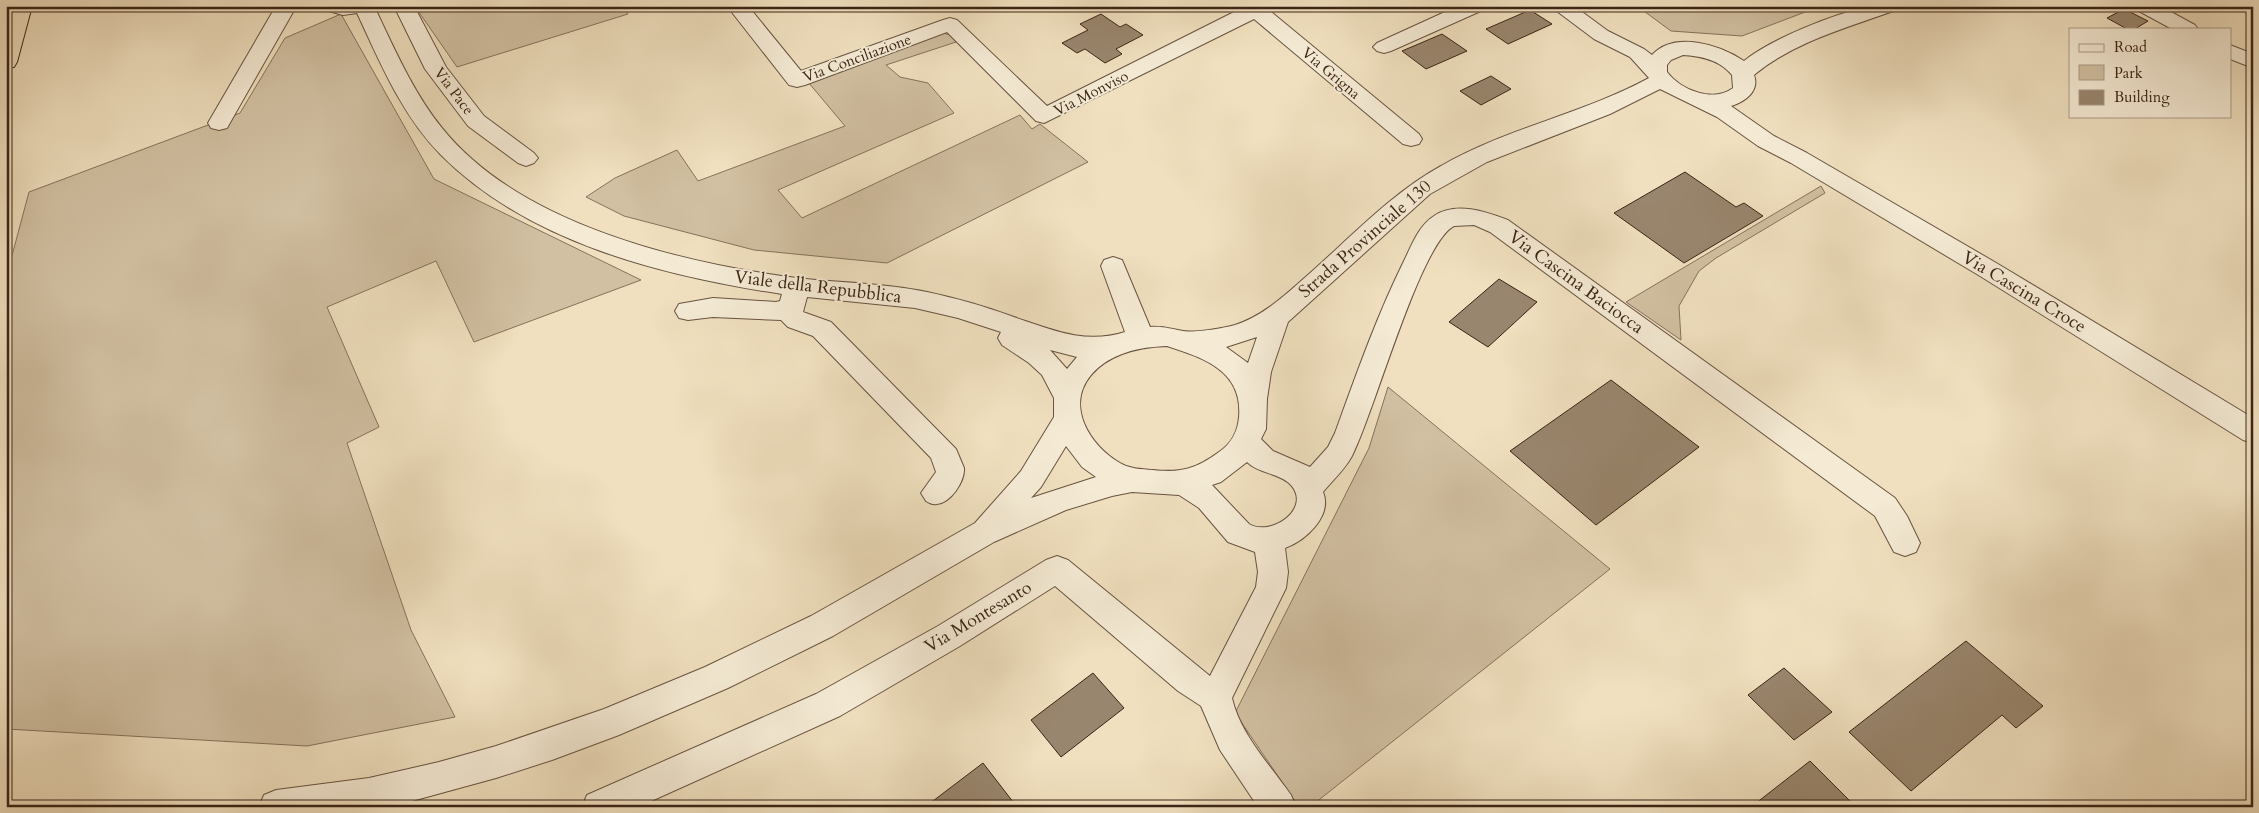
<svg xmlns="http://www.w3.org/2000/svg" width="2259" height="813" font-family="Cardo,serif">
	<rect width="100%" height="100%" fill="#f0e0bf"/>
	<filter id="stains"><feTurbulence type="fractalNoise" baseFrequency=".004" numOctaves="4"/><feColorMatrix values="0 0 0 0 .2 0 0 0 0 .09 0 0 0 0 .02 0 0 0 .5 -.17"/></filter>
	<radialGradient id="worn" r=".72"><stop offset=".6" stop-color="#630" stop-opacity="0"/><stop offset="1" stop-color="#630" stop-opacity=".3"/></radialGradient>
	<!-- green -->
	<path fill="#d1c0a2" stroke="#86725c" d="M419 6H622L628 14 457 67 416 8Z
		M1637 6H1821L1742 36 1671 31Z
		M341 14 434 179 641 280 474 342 436 261 327 307 379 427 347 443 411 630 455 717 307 746 6 729V278L29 192 240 113 285 38Z
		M943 33 950 35 956 42 886 65 900 77 928 83 954 113 778 190 802 218 1020 115 1032 129 1040 124 1088 162 887 263 754 250 624 216 586 197 615 178 677 150 698 181 845 126 808 82Z
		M1821 186 1825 193 1716 258 1699 271 1679 306 1681 340 1626 302Z
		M1388 387 1610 569 1310 807H1299L1235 713 1369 448Z"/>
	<!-- building -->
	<path fill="#99866e" stroke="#3b2416" d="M2124 9 2148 21 2135 29H2127L2107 18Z
		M1530 10 1552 24 1508 44 1486 29Z
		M1101 14 1120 27 1126 24 1143 35 1116 49 1122 54 1105 63 1085 49 1077 53 1062 43 1088 30 1080 24Z
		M1442 34 1467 51 1426 69 1402 51Z
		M1491 76 1511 89 1481 105 1460 91Z
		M1685 172 1736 207 1744 203 1763 216 1684 263 1614 213Z
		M1499 279 1537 302 1488 347 1449 322Z
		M1611 380 1699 447 1596 525 1510 451Z
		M1966 641 2043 706 2016 728 2002 715 1911 791 1849 732Z
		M1784 668 1832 712 1794 740 1748 695Z
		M1093 673 1124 708 1061 757 1031 720Z
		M1810 761 1856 807H1751Z
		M983 763 1017 807H925Z"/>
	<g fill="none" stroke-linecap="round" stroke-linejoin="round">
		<!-- minor casing -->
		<g stroke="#685340" stroke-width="2">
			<path id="minor" d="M276 6H299L293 12 227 128 219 130 211 128 208 123Z
				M322 6H374C394 48 413 92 442 128 519 224 680 263 797 278 840 283 884 283 927 292 955 298 984 306 1011 316 1050 329 1084 345 1125 332L1101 266 1104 260 1113 257 1122 260 1150 327C1163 326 1171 329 1183 331 1194 333 1225 328 1235 325 1265 315 1286 294 1309 274 1351 237 1392 193 1441 166 1506 128 1583 114 1649 78L1630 57 1594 39 1550 6H1574L1608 31 1644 49 1652 55C1674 30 1721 45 1744 61 1771 39 1833 14 1868 7 1877 5 1889 6 1899 6L1896 10C1847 28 1795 41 1754 75 1760 91 1745 102 1731 106L1774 136 1807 153 1998 264 2253 418V443L2243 440 1980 276 1791 163 1758 146 1717 117 1660 89 1610 114 1487 162 1430 194 1288 322 1271 372 1267 399 1266 429 1261 439 1273 451 1310 467 1328 447 1335 433C1356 375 1376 318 1403 263 1411 247 1418 226 1434 216 1456 201 1486 212 1508 220L1895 498 1907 516 1920 543 1916 552 1905 556 1894 552 1875 516 1490 232 1474 225 1454 226C1420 243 1374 414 1352 456 1345 469 1333 480 1323 492 1333 516 1305 541 1285 548L1288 572 1286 588 1232 698C1240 734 1270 765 1291 795L1296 807H1258L1220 750 1201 706 1178 691 1055 586 960 646 840 716 638 807H582L587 795 816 694 938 626 1046 560 1057 556 1068 560 1210 676 1256 587 1258 572 1255 552 1228 542 1199 508 1179 495 1132 492 1112 496 1066 510 994 542 833 636 728 688 619 735 552 760 496 778 390 807H259L264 795 276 790 369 778 439 762 496 746 604 709 705 667 811 616 975 523 1021 471 1054 417V398L1042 375 1029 363 1002 345 998 338 1001 332 958 318 915 308 807 297 803 312 831 322 956 449 964 468C965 481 951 503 937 504 934 505 929 503 926 501L921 493 936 472 931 458 813 336 788 327 781 320 713 317 688 320 679 318 675 311 679 304 713 298 776 302 780 301 782 294C663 276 529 243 441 155 402 116 380 62 357 13L343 15 325 10ZM1683 55C1701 56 1720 60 1732 75L1733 88C1713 103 1681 90 1667 72V65L1671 60ZM1257 337 1248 363 1226 347ZM1167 346C1204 358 1243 371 1239 417 1238 431 1231 444 1219 452 1196 469 1181 473 1153 470 1141 469 1130 469 1120 463 1090 446 1065 406 1091 375 1110 353 1139 347 1167 346ZM1050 350 1077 357 1067 369ZM1066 446 1082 467 1096 477 1031 498 1041 487ZM1247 462C1259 474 1280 473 1291 485 1312 509 1271 537 1249 524L1212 485 1221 482Z
				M394 6H414L446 67 484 116 534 153 538 158 534 163 526 166 518 163 468 126 425 69Z
				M727 6H748L801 71 943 20 950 18 957 20 1047 106 1242 8 1241 6H1264L1419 134 1422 139 1419 144 1411 146 1403 144 1254 19 1044 123 1036 121 947 32 805 85 797 87 789 85Z
				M1458 6H1486L1483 10 1391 51 1384 53 1377 51 1373 47 1377 43Z
				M2134 6H2160L2195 25 2198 29H2172L2137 10Z
				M2230 45 2253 54V68L2230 59Z"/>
		</g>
		<!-- highway casing -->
		<g stroke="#3b2416" stroke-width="2">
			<path id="highway" d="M12 6H32L17 62 14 67 6 68V25Z"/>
		</g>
		<!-- minor -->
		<use href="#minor" fill="#f5ebd5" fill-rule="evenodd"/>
		<!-- highway -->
		<use href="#highway" fill="#f0e0bf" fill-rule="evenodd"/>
	</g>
	<g text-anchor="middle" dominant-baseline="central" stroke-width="4" stroke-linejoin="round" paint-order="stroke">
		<!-- far-street labels -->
		<g font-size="15" fill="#3b2416" stroke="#f5ebd5">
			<text transform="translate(857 58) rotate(-20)">Via Conciliazione</text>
			<text transform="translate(1331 73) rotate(40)">Via Grigna</text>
			<text transform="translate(454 91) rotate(53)">Via Pace</text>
			<text transform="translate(1091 93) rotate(-27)">Via Monviso</text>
		</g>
		<!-- street labels -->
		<g font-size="18" fill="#3b2416" stroke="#f5ebd5">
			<text transform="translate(1365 239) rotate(-41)">Strada Provinciale 130</text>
			<text transform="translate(1576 282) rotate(36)">Via Cascina Baciocca</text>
			<text transform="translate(818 287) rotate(7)">Viale della Repubblica</text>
			<text transform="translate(2024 292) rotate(31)">Via Cascina Croce</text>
			<text transform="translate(978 617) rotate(-31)">Via Montesanto</text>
		</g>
	</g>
	<!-- margin -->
	<rect width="2259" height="813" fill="none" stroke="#f0e0bf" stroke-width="25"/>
	<rect x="8" y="8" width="2244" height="798" fill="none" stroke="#3b2416" stroke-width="2.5"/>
	<rect x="12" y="12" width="2234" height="788" fill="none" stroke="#3b2416"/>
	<!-- legend -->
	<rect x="2069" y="28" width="162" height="90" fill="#f5ebd5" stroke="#ab9b89"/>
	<rect x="2079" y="44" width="25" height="8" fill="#f5ebd5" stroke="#ab9b89"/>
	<text x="2114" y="52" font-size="15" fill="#3b2416">Road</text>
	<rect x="2079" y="65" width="25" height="15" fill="#d1c0a2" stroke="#ab9b89"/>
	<text x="2114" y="78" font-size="15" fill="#3b2416">Park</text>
	<rect x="2079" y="90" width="25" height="15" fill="#99866e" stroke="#ab9b89"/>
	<text x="2114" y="102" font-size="15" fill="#3b2416">Building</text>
	<rect width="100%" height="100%" filter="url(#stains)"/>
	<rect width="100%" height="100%" fill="url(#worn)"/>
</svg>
